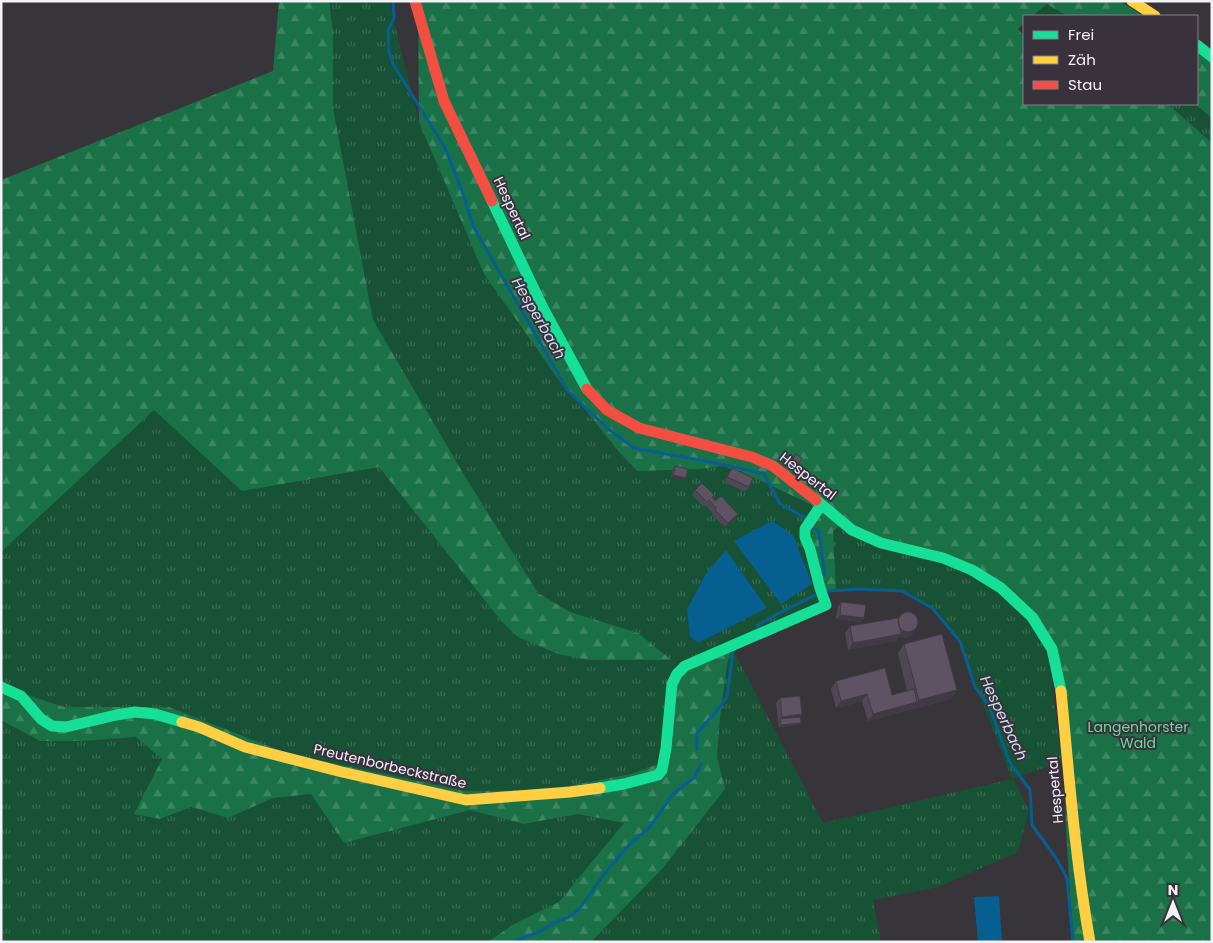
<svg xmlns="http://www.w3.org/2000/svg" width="1213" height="943" font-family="Poppins,sans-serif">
	<defs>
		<pattern id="grass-tufts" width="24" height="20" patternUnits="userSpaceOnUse" patternTransform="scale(1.25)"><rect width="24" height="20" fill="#175236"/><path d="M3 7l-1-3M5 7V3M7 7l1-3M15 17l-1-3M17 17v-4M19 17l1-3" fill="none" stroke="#396b54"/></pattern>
		<pattern id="forest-firs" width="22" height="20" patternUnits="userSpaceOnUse" patternTransform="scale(1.25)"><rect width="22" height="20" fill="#1a7148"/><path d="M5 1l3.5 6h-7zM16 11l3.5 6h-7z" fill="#3c8663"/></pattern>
	</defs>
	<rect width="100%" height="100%" fill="#38353a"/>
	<!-- grass -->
	<path fill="url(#grass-tufts)" d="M322 1H389L419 122 566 389C591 416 612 445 636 471L699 469 723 466 757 479 816 507 825 605 731 646 665 762 631 774 547 790 465 791 289 754 169 707H64L1 686V552L154 409 242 490 379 467 502 622 589 660H670L638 633 570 612 538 593 463 473 373 320 333 108V32Z
		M1047 4 1067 16H1032Z
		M1168 104H1195L1212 118V143Z
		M841 525 975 576 1035 618 1048 658 1062 761 1013 779 1029 810 1018 852 938 887 873 900 881 942H591L663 868 725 789 717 757 720 718 727 665 732 648 823 823 1012 779 976 686 961 640 933 607 903 590 860 588 836 589 833 531Z
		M1 720 40 741H82L136 737 163 759 135 814 160 819 191 807 228 818 273 798 311 794 344 843 470 810 524 824 578 814 625 823 559 902 512 925 488 942H1Z"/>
	<!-- forest -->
	<path fill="url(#forest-firs)" d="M279 1H329L333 31V108L373 320 463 473 538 593 570 612 638 633 671 660H589L558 654 518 637 502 622 379 467 242 491 154 410 1 552V180L273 71Z
		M418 1H1120L1143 16H1067L1047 4 1032 16H1024V23L1018 29 1024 36V104H1168L1212 143V942H1073L1066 829 1063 697 1037 616 976 573 841 525 833 531 836 589 822 592 810 549 816 507 757 479 723 466 699 469 637 471 619 452 583 407 566 390 484 274 419 122Z
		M1197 51 1212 64V118L1195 104H1197Z
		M732 648 727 665 720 718 717 757 725 789 663 868 591 942H488L512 925 559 902 624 823 578 814 524 824 470 810 344 843 311 794 273 798 228 818 191 807 160 819 134 814 162 759 136 737 82 741H40L1 720V686L64 707H169L289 754 465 791 547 790 631 774 664 762 679 674Z"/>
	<!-- water -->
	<path fill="#075e90" d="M772 521 793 535 812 584 781 604 734 541Z
		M726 550 767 608 698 643 690 636 687 609 707 572Z
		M999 896 1002 942H978L974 897Z"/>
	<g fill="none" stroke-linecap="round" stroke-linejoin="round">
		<!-- stream -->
		<path stroke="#075e90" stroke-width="3" d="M393 1 394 18 388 30 389 51 393 64 445 148 464 196 473 226 568 391 607 428 634 448 721 464 764 474 780 504 804 517
			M813 526 819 532 822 556 825 575
			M829 591 860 589 902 591 932 608 960 641 975 687 989 705 1009 761 1030 790 1032 825 1056 858 1067 878 1073 942
			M757 626 777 614 815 595
			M697 749V733L715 713 727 697 733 651
			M513 942 541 931 556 922 569 917 580 908 605 873 626 848 650 827 672 795 695 777 701 764"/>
		<!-- fast -->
		<path stroke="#16e098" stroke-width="11" d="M1197 45 1212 57
			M492 201 544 310 587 389
			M816 500 852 530 881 543 943 558 972 570 1001 588 1032 617 1052 649 1061 691
			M1 687 21 696 41 719 52 726 66 727 116 715 135 712 155 714 182 722
			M600 788 624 784 658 775 662 770 666 748 672 684 677 674 685 666 826 605 820 588 810 549 805 537V529L821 505"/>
		<!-- slow -->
		<path stroke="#ffcf43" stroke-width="11" d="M1132 1 1155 16
			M1061 691C1069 774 1075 859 1090 942
			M182 722 199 727 245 747 342 772 466 800 570 792 600 788"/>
		<!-- jam -->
		<path stroke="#f24e42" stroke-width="11" d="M415 1 444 101 492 201
			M587 389 607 410 639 428 752 457 773 466 816 500"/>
	</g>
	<!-- wall -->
	<path fill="#504755" d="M796 454 798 464 796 466 791 462Z
		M675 466 685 480 671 478 673 469Z
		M732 468 749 487 745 492 724 482Z
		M695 490 712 497 735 519 725 527 712 515 713 513 705 505 704 507 692 495Z
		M841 602 861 622 836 619 838 607Z
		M902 614 911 636 905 638 899 636 896 641 848 650 845 633 850 626 898 619Z
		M904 644 957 690 950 699 868 721 862 701 836 708 831 689 836 681 892 695 907 691 898 653Z
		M780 698 802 714 800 717 799 725 779 727 776 703Z"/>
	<!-- shaded-wall -->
	<path fill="#413a45" d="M673 475 686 478 685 480 671 478Z
		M738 514 735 519 725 527 728 523Z
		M840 615 864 618 861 622 836 619Z
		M918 626 911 636 905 638 900 636 903 631Z
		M901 634 896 641 848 650 853 643Z
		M957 690 950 699 868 721 873 714 917 702 919 700Z
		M867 694 862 701 836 708 841 701Z
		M802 714 799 719H780L778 722 782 717Z
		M801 723 799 725 779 727 781 725Z"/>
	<!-- building -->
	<path fill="#5d5363" stroke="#413a45" d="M796 454 802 458 798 464 792 460Z
		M675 466 688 469 686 478 673 475Z
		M732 468 753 478 749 487 727 477Z
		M702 483 714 495 712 497 715 501 721 496 738 514 728 523 715 510 716 508 709 500 707 502 695 490Z
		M841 602 866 605 864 618 840 615Z
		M898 622a10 10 0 1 1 20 0a10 10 0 1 1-20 0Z
		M898 618 901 634 853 643 850 626Z
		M942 634 957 690 919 700 904 644Z
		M885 668 892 695 914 689 917 702 873 714 867 694 841 701 836 681Z
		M800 696 802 714 782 717 780 698Z
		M800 717 801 723 781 725 780 719Z"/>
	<g text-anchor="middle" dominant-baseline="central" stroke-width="4" stroke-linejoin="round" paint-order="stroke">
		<!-- street labels -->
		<g font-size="14" fill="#f5f1f8" stroke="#39323d">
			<text transform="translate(512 208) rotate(65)">Hespertal</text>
			<text transform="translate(808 476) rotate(38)">Hespertal</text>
			<text transform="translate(390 766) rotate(13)">Preutenborbeckstraße</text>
			<text transform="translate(1055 790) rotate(-95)">Hespertal</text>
		</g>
		<!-- park labels -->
		<g font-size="14" fill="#64dc9a" stroke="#39323d">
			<text x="1138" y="727">Langenhorster<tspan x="1138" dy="16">Wald</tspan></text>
		</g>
		<!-- water labels -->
		<g font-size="15" font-style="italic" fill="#cddfef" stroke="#39323d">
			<text transform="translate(539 318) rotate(60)">Hesperbach</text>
			<text transform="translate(1004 718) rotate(65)">Hesperbach</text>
		</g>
	</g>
	<!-- border -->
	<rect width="1213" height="943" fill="none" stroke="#f5f1f8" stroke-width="5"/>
	<!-- legend -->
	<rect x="1023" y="15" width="175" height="90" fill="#39323d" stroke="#847e88"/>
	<rect x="1033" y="31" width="25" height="8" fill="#16e098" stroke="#847e88"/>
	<text x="1068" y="40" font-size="15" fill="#f5f1f8">Frei</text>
	<rect x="1033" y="56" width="25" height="8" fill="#ffcf43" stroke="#847e88"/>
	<text x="1068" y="65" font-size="15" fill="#f5f1f8">Zäh</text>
	<rect x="1033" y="81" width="25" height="8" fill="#f24e42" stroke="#847e88"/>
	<text x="1068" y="90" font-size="15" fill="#f5f1f8">Stau</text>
	<!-- north arrow -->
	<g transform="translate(1173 903)" stroke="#39323d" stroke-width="4" paint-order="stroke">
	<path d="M0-4L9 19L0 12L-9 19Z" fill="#f5f1f8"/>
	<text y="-8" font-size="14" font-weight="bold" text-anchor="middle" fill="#f5f1f8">N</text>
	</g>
</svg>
